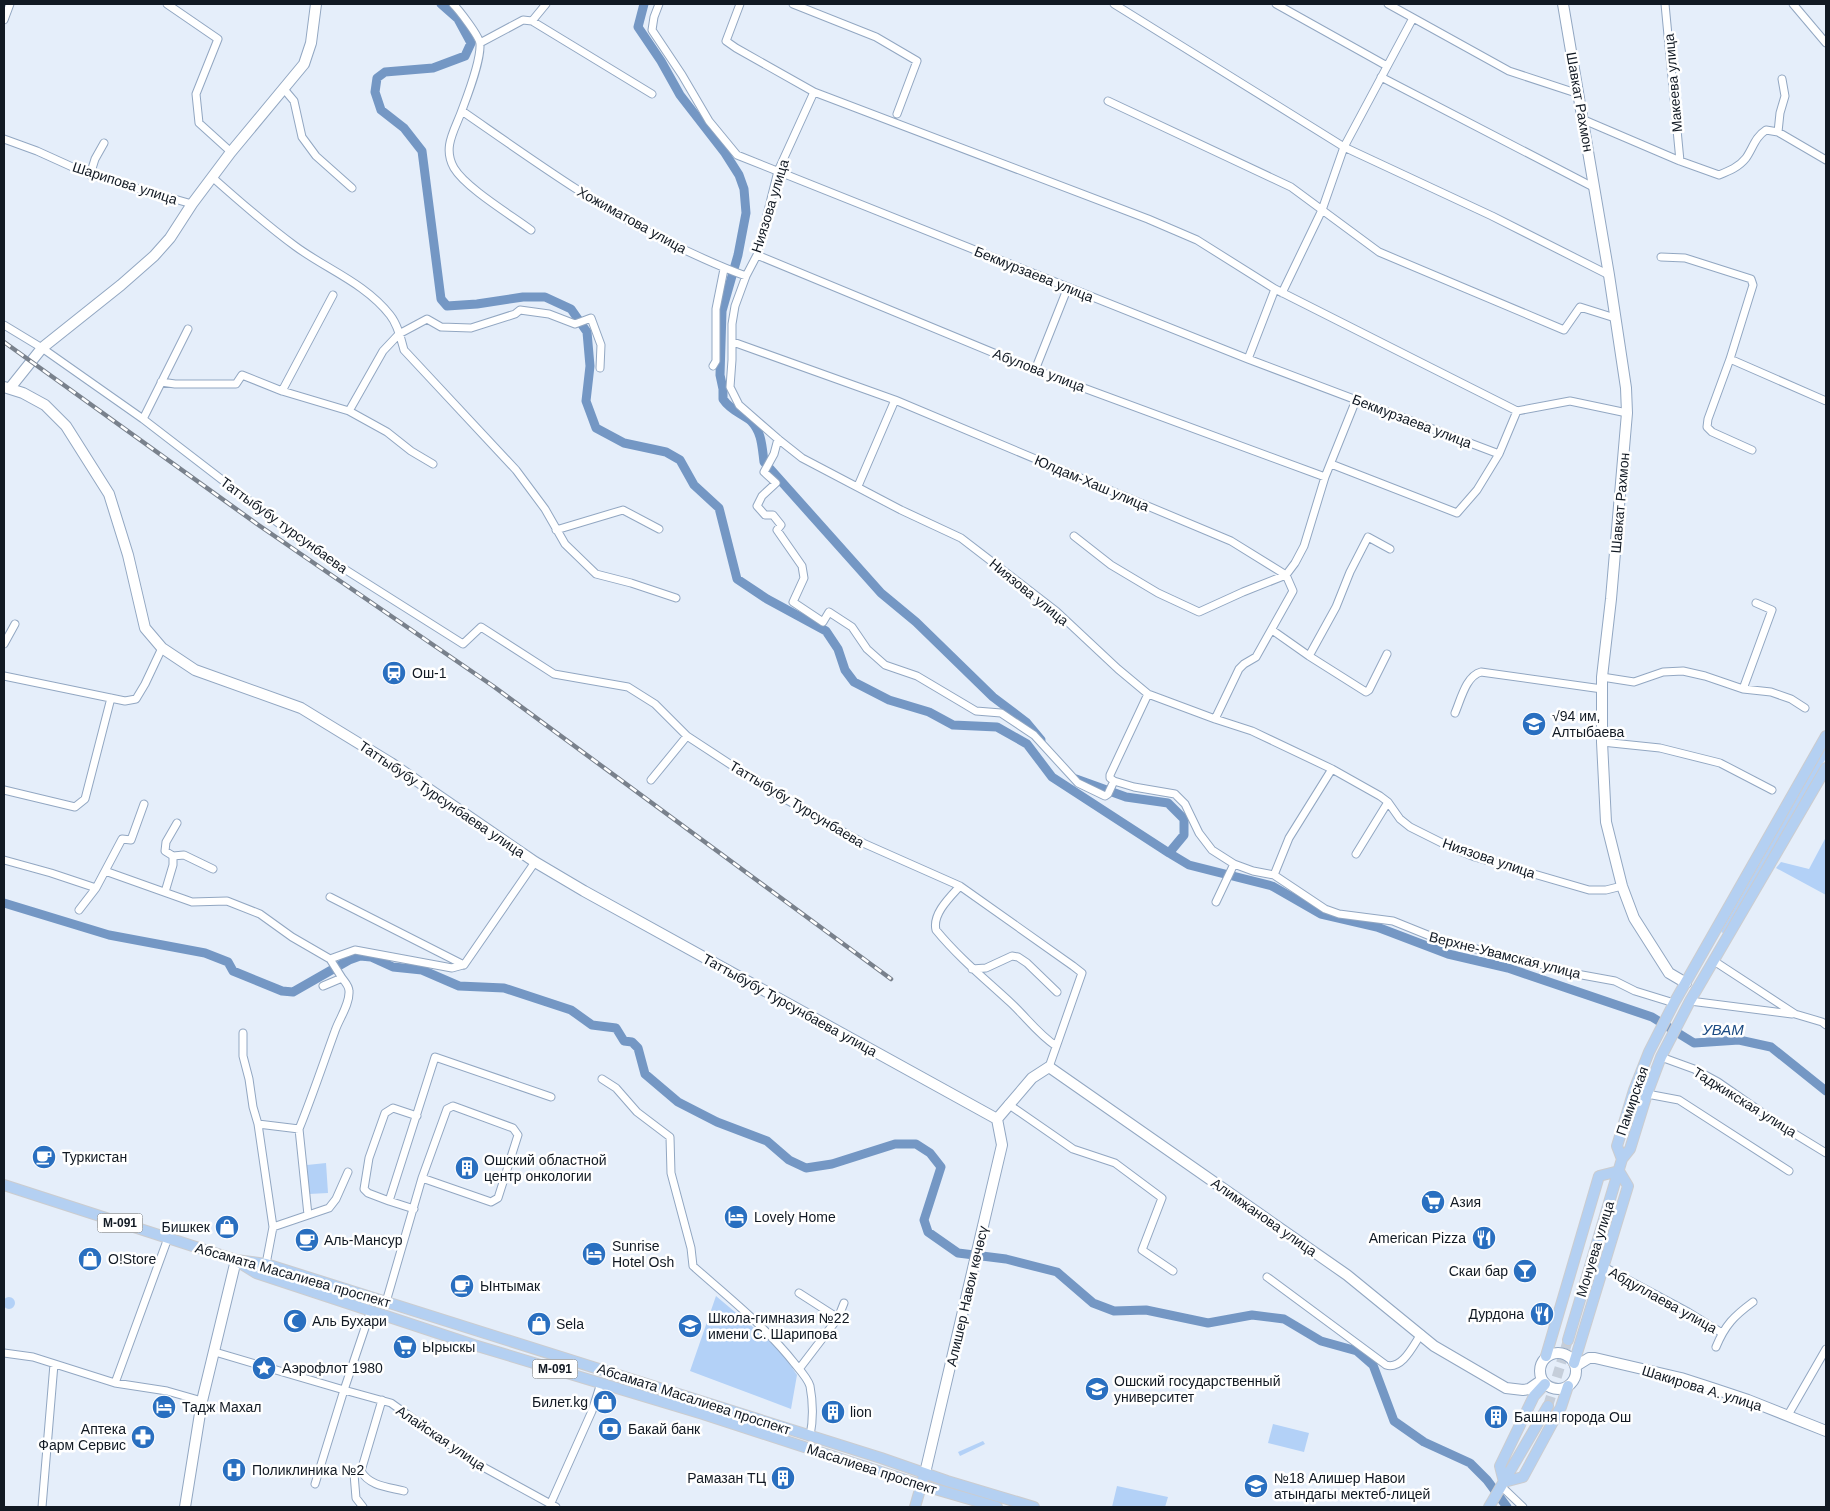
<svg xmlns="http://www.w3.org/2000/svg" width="1830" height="1511" font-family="Arial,sans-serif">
	<rect width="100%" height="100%" fill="#e5eefa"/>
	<!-- green -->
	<path fill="#b3d1f7" d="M1826 747V758L1725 934 1721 932Z
		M1826 837V895L1776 868 1781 862 1809 869Z
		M326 1163 328 1193 309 1194 307 1165Z
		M716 1296 781 1351 797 1375 791 1409 690 1371Z
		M3 1303a6 6 0 1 1 12 0a6 6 0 1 1-12 0Z
		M1273 1424 1309 1433 1304 1452 1268 1443Z
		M983 1441 985 1444 960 1456 958 1452Z
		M1117 1486 1168 1497 1165 1507H1112Z"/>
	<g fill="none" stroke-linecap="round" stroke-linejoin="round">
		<!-- canal -->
		<path stroke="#7497c4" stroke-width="9" d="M441 4 458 19 471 43 465 56 433 68 385 72 377 78 375 92 381 110 404 128 422 151 441 299 447 306 477 304 523 297H545L571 309 587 332 590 366 586 401 596 428 624 443 666 452 680 460 694 485 719 508 737 579 767 599 826 631 838 649 845 670 854 682 889 700 929 712 953 725 997 727 1027 744 1052 777 1169 853 1189 865 1272 886 1321 914 1377 927 1448 954 1508 968 1652 1017 1694 1043 1739 1040 1771 1047 1826 1091
			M644 4 638 27 661 61 680 95 725 153 739 175 744 189 746 213 738 255 722 311 720 375 723 389V399C730 410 741 413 751 421 762 432 762 447 764 462L881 593 916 622 993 697 1026 722 1041 740
			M1076 779 1126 797 1168 803 1184 819V835L1169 853
			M4 903 109 935 205 953 228 962 233 971 282 991 293 992 349 960 360 956 371 957 393 967 422 970 459 986 504 988 571 1010 592 1025 616 1028 624 1041 632 1042 638 1048 645 1074 678 1102 717 1122 767 1141 789 1160 806 1168 832 1164 895 1144H916L930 1153 941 1167 924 1220 928 1232 958 1253 1006 1259 1057 1272 1093 1303 1114 1311 1146 1310 1208 1323 1252 1315 1284 1319 1321 1341 1357 1351 1373 1365 1394 1421 1424 1442 1470 1463 1487 1480 1507 1507"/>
		<!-- primary-tunnel -->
		<path stroke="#c5ceda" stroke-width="10" stroke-dasharray="10 5" stroke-linecap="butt" d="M1548 1406 1568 1340"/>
		<!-- street casing -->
		<g stroke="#92a7c2" stroke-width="9">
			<path id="street" d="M167 4 218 39 196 94 199 123 231 152
				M453 4C459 10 480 37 480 44 481 61 468 94 462 110 455 130 442 147 454 168 466 188 511 215 531 230
				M659 4 654 17 652 30 682 75 709 121 737 155 1248 359 1499 454
				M740 4 726 41 736 48 814 92 1148 219 1197 240 1275 289 1517 411
				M793 4 876 37 917 61 897 114
				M1114 4 1344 147 1492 216 1609 275
				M1276 4 1387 66
				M1388 4 1509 71 1579 94
				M1665 4 1680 161
				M1793 4 1826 43
				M4 20 10 4
				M532 21 546 4
				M480 43 523 20 532 21 652 94
				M1381 77 1595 188
				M283 88 294 101 302 137 316 156 352 188
				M814 92 778 171 757 255 746 276 735 306 732 324V360L730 387 739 405 778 439 802 458 901 510 961 538 1056 611 1118 669 1148 694 1215 719 1252 731 1332 769 1380 796 1388 802 1400 819 1410 827 1452 848 1475 857 1589 890H1606L1622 886
				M1108 101 1291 187 1379 252 1564 330 1580 307 1615 318
				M462 111C530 158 596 206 670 243 695 255 720 267 746 276
				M1584 120 1680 161 1719 175C1729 171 1739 167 1746 158 1753 148 1755 137 1766 130L1778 132 1826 160
				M1778 132 1780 113 1785 96 1782 79
				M4 139 37 151 90 175 192 204
				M90 175 95 159 104 143
				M212 177C239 201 266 225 295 246 326 269 365 283 390 315 398 325 401 339 404 350L516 470 545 509 565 544 596 574 631 583 676 598
				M757 255 1035 370 1325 477
				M1661 257 1685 258 1751 279 1753 285 1730 359 1708 419 1707 427 1712 432 1752 450
				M1282 293 1322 210 1344 147 1413 18
				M4 325 42 348 143 419 308 546 463 644 481 627 554 674 628 687 655 704 687 736 771 791 863 843 960 886 1073 966 1082 973 1049 1067
				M733 342 895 400 1231 541 1286 575 1293 591 1256 657 1244 664 1239 669 1215 719
				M1248 359 1275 289
				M1730 359 1826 401
				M713 366 716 361V309L724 269
				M1035 370 1068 287
				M161 382 175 384H236L242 375 282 391 349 411 387 432 411 451 433 464
				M282 391 333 295
				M349 411 383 351 399 334 427 319 441 327 471 328 515 314 520 310 549 314 575 324 591 318 601 345 600 368
				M143 419 188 329
				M778 439 774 454 764 472 776 483 762 496 757 506 765 515H773L781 525 777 530 802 566 804 578 793 602 823 622 829 612 852 627 867 649 885 665 917 676 976 711 1001 713 1034 735 1078 783 1105 796 1108 794 1114 781
				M1331 464 1457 513 1477 490 1499 454 1517 411 1570 401 1627 413
				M858 486 895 400
				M556 530 623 510 659 529
				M1074 536 1111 565 1158 593 1199 612 1243 592 1286 575 1295 563 1304 546 1325 477 1356 400
				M1272 630 1309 656 1366 692 1369 690 1387 654
				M4 644 15 624
				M1309 656 1336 607 1350 572 1368 537 1390 549
				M4 676 125 701 136 699 145 684 162 648
				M1602 677 1634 682 1663 672 1683 671 1705 676 1743 689 1771 692 1791 699 1805 708
				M1743 689 1772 610 1756 603
				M1455 713C1461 699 1466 676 1481 672L1602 689
				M1602 742 1660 748 1720 763 1772 790
				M651 780 687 736
				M1114 781 1134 787 1175 794 1185 804 1199 833 1212 850 1234 864 1253 871 1274 875 1325 909 1339 914 1393 921 1445 942 1530 961 1560 971 1615 981 1635 991 1674 1003
				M1114 781 1110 778V775L1148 694
				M4 790 75 807 85 799 111 698
				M1356 854 1388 802
				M173 856 184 855 213 869
				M4 860 51 873 96 888
				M105 871 192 902 227 901 260 914 292 937 330 959 342 978
				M1274 875 1289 838 1332 769
				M960 886C950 897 932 914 936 930 958 957 985 979 1011 1003 1027 1018 1038 1034 1056 1046
				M165 892 173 865V856L165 851 166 842 177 823
				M330 897 464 965 535 862
				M1216 902 1234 864
				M79 910 96 888 122 839 131 840 144 804
				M330 959 355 950 452 968 463 965
				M1714 961 1795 1014 1822 1022 1826 1025
				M972 969 986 968 1012 956 1018 957 1027 963 1057 992
				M1690 1001 1792 1014
				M243 1033V1056L249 1079 253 1107 258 1124 273 1227 266 1264
				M1661 1057 1694 1069 1718 1082 1777 1123 1826 1153
				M602 1079 616 1088 637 1112 670 1137 671 1173 691 1248 693 1266C728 1297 766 1327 795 1364 800 1370 808 1379 810 1386 813 1402 813 1421 810 1436
				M1647 1094 1679 1100 1789 1171
				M1008 1104 1073 1149 1115 1163 1162 1198 1142 1250 1173 1271
				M258 1124 299 1129C312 1097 323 1064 335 1031 339 1019 350 1004 349 991 349 986 345 982 342 978L323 986
				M299 1129 308 1215
				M389 1201 368 1193 364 1189 369 1158 385 1113 393 1108 417 1116
				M414 1209 389 1201 435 1057 551 1097
				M273 1227 329 1208 336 1199 348 1172
				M1604 1267 1688 1312 1722 1333
				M1267 1277 1386 1365C1402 1370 1413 1346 1421 1334
				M799 1293 838 1318
				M386 1302 422 1178 447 1109 453 1106 513 1128 518 1135 498 1198 491 1202 422 1178
				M371 1310 344 1390 391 1403 474 1462 556 1507
				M1716 1347C1725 1325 1734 1316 1753 1302
				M215 1352 344 1390 315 1484
				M4 1353 33 1357 115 1383 167 1391 202 1401
				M799 1369 838 1318 844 1303
				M115 1383 168 1238
				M382 1400 361 1471C369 1486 388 1487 404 1491
				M1788 1415 1826 1349
				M361 1471 356 1472 354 1474 356 1498 363 1507
				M1501 1486 1523 1507
				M550 1505 592 1411 601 1383
				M42 1507 54 1364"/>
		</g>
		<!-- secondary casing -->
		<g stroke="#92a7c2" stroke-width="12">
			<path id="secondary" d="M1563 4 1609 275 1626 388 1627 413 1611 599 1602 677V742L1606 822 1622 886 1634 918 1669 973 1686 983
				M4 387 23 393 45 405 66 426 109 494 128 555 145 628 162 648 195 670 301 708 391 763 535 862 584 891 997 1119
				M10 388 42 348 121 285 154 256 170 238 192 204 231 152 304 64 311 43 316 4
				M997 1119 1032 1078 1049 1067 1347 1275 1434 1346 1506 1388 1523 1390 1529 1389 1542 1380
				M1540 1371a18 18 0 1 1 36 0a18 18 0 1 1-36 0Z
				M1576 1366 1589 1358H1595L1681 1378 1712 1388 1748 1400 1826 1431
				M925 1473 1002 1145 997 1119
				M185 1507 202 1401 236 1260"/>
		</g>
		<!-- primary casing -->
		<g stroke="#cbcccf" stroke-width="12">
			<path id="primary" d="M1622 1159 1617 1146 1634 1090 1649 1052 1674 1003 1826 736
				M4 1185 236 1260 266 1264 881 1458 947 1481 1034 1507
				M237 1261 256 1273 474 1345 703 1414 921 1485 997 1507
				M1568 1340 1622 1159 1630 1149 1647 1094 1661 1057 1690 1001 1826 768
				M1546 1356 1599 1176 1619 1171
				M1574 1363 1628 1186 1619 1171
				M1504 1482 1523 1477 1561 1407 1568 1386
				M1504 1482 1500 1466 1534 1396 1545 1384
				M915 1507 923 1479
				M1489 1507 1548 1406"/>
		</g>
		<!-- street -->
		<use href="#street" stroke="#fff" stroke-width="7"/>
		<!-- secondary -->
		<use href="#secondary" stroke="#fff" stroke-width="10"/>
		<!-- primary -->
		<use href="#primary" stroke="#b4d0f2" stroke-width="10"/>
		<!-- rail casing -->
		<g stroke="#79818c" stroke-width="4.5">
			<path id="rail" d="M4 342 257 524 493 686 891 979"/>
		</g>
		<!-- rail -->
		<use href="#rail" stroke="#fff" stroke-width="2.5" stroke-dasharray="8" stroke-linecap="butt"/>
	</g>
	<!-- icons -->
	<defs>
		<g id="station-disc" transform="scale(1.25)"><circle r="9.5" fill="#296fc0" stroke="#fff"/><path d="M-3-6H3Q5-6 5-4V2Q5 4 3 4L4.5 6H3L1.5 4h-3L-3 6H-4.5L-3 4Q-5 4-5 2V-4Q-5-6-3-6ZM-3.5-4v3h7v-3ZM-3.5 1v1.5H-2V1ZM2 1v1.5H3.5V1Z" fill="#fff"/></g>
		<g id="school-disc" transform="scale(1.25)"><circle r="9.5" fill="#296fc0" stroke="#fff"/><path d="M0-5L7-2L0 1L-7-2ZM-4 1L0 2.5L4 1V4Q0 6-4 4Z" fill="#fff"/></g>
		<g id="cafe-disc" transform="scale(1.25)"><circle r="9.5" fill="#296fc0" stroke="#fff"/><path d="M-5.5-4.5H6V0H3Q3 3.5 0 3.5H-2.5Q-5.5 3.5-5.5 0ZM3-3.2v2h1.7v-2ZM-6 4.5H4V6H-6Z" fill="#fff"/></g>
		<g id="building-disc" transform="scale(1.25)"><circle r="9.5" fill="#296fc0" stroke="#fff"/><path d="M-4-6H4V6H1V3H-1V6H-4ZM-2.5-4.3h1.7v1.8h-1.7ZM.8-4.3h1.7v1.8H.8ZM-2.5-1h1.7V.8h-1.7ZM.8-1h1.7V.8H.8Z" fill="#fff"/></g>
		<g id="supermarket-disc" transform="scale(1.25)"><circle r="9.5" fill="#296fc0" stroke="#fff"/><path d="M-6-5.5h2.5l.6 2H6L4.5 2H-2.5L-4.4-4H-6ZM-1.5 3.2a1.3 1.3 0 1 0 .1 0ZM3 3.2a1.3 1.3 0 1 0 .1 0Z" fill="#fff"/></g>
		<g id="hotel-disc" transform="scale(1.25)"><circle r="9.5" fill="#296fc0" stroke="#fff"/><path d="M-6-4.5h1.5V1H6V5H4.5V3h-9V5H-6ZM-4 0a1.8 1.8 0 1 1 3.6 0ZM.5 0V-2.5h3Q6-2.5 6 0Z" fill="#fff"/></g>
		<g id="shop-disc" transform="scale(1.25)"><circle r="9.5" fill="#296fc0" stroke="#fff"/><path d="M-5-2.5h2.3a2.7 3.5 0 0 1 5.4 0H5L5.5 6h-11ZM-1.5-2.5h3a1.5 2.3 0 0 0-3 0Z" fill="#fff"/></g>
		<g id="restaurant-disc" transform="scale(1.25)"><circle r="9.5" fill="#296fc0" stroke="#fff"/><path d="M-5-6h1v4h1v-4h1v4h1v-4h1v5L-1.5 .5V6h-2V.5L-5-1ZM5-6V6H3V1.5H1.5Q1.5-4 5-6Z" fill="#fff"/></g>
		<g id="bar-disc" transform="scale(1.25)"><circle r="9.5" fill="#296fc0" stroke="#fff"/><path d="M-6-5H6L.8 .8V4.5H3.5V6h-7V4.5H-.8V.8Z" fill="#fff"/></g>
		<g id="mosque-disc" transform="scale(1.25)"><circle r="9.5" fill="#296fc0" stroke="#fff"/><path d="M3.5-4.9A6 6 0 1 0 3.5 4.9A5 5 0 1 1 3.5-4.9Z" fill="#fff"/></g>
		<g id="sight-disc" transform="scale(1.25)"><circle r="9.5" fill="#296fc0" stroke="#fff"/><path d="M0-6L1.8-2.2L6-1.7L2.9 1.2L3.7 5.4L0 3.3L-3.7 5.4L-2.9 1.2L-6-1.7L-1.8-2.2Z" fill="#fff"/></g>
		<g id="university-disc" transform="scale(1.25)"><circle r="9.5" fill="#296fc0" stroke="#fff"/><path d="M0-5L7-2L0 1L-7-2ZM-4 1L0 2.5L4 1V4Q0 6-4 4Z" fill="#fff"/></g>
		<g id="bank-disc" transform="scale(1.25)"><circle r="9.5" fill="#296fc0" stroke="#fff"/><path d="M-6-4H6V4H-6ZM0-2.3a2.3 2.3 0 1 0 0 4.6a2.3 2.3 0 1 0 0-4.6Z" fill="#fff"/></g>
		<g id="pharmacy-disc" transform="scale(1.25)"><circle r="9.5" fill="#296fc0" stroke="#fff"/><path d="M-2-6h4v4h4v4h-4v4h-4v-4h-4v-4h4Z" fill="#fff"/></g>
		<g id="hospital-disc" transform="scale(1.25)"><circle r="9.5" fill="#296fc0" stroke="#fff"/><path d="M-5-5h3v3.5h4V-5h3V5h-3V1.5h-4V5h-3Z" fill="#fff"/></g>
	</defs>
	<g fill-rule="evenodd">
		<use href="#station-disc" x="394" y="673"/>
		<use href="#school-disc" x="1534" y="724"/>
		<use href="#cafe-disc" x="44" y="1157"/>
		<use href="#building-disc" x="467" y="1168"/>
		<use href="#supermarket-disc" x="1433" y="1202"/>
		<use href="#hotel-disc" x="736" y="1217"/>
		<use href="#shop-disc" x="227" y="1227"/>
		<use href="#restaurant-disc" x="1484" y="1238"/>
		<use href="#cafe-disc" x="307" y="1240"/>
		<use href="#hotel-disc" x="594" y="1254"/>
		<use href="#shop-disc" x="90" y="1259"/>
		<use href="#bar-disc" x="1525" y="1271"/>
		<use href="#cafe-disc" x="462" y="1286"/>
		<use href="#restaurant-disc" x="1542" y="1314"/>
		<use href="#mosque-disc" x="295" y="1321"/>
		<use href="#shop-disc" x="539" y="1324"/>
		<use href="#school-disc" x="690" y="1326"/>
		<use href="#supermarket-disc" x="405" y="1347"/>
		<use href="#sight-disc" x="264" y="1368"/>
		<use href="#university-disc" x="1097" y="1389"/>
		<use href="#shop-disc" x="605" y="1402"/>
		<use href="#hotel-disc" x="164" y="1407"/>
		<use href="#building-disc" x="833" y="1412"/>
		<use href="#building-disc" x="1496" y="1417"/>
		<use href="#bank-disc" x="610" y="1429"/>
		<use href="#pharmacy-disc" x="143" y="1437"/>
		<use href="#hospital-disc" x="234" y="1470"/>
		<use href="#building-disc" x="783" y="1478"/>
		<use href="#school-disc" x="1256" y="1486"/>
	</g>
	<g text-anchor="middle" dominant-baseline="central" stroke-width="5" stroke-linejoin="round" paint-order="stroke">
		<!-- shield labels -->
		<g fill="#fff" stroke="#585e65" stroke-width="1">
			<rect x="97.5" y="1213.5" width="45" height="19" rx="4"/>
			<rect x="532.5" y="1359.5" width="45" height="19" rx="4"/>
		</g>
		<g font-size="12" font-weight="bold" fill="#111923">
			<text x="120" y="1223">М-091</text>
			<text x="555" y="1369">М-091</text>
		</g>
		<!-- street labels -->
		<g font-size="14" fill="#111923" stroke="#fff">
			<text transform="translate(1673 83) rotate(-95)">Макеева улица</text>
			<text transform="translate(1580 102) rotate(80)">Шавкат Рахмон</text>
			<text transform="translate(125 183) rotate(18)">Шарипова улица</text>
			<text transform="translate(770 206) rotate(-73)">Ниязова улица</text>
			<text transform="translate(632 220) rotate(29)">Хожиматова улица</text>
			<text transform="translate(1034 274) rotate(22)">Бекмурзаева улица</text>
			<text transform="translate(1039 370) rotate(21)">Абулова улица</text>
			<text transform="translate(1412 421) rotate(21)">Бекмурзаева улица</text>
			<text transform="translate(1092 483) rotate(23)">Юлдам-Хаш улица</text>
			<text transform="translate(1620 503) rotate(-85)">Шавкат Рахмон</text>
			<text transform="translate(284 525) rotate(36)">Таттыбубу турсунбаева</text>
			<text transform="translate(1029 592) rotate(39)">Ниязова улица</text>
			<text transform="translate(442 799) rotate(34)">Таттыбубу Турсунбаева улица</text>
			<text transform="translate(797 804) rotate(31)">Таттыбубу Турсунбаева</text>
			<text transform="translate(1489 858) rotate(19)">Ниязова улица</text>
			<text transform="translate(1505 955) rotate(14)">Верхне-Увамская улица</text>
			<text transform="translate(790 1005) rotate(29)">Таттыбубу Турсунбаева улица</text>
			<text transform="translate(1632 1101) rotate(-71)">Памирская</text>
			<text transform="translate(1745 1102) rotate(32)">Таджикская улица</text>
			<text transform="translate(1264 1217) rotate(35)">Алимжанова улица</text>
			<text transform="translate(1595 1249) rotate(-73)">Монуева улица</text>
			<text transform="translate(293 1275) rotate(16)">Абсамата Масалиева проспект</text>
			<text transform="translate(967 1296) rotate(-77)">Алишер Навои көчөсү</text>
			<text transform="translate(1663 1300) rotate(29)">Абдуллаева улица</text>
			<text transform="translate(1702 1388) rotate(17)">Шакирова А. улица</text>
			<text transform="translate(694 1399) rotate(18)">Абсамата Масалиева проспект</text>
			<text transform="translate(441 1438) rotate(34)">Алайская улица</text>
			<text transform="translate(872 1469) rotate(18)">Масалиева проспект</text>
		</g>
		<!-- poi labels -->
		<g font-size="14" fill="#111923" stroke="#fff" text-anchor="start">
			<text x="412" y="673">Ош-1</text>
			<text x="1552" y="716">√94 им,<tspan x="1552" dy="16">Алтыбаева</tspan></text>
			<text x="62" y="1157">Туркистан</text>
			<text x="484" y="1160">Ошский областной<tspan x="484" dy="16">центр онкологии</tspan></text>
			<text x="1450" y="1202">Азия</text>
			<text x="754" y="1217">Lovely Home</text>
			<text x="210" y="1227" text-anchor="end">Бишкек</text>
			<text x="1466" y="1238" text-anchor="end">American Pizza</text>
			<text x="324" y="1240">Аль-Мансур</text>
			<text x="612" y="1246">Sunrise<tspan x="612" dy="16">Hotel Osh</tspan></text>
			<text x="108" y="1259">O!Store</text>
			<text x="1508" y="1271" text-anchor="end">Скаи бар</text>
			<text x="480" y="1286">Ынтымак</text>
			<text x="1524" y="1314" text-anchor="end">Дурдона</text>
			<text x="708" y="1318">Школа-гимназия №22<tspan x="708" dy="16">имени С. Шарипова</tspan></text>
			<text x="312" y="1321">Аль Бухари</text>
			<text x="556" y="1324">Sela</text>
			<text x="422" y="1347">Ырыскы</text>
			<text x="282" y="1368">Аэрофлот 1980</text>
			<text x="1114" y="1381">Ошский государственный<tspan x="1114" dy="16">университет</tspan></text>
			<text x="588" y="1402" text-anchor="end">Билет.kg</text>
			<text x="182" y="1407">Тадж Махал</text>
			<text x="850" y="1412">lion</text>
			<text x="1514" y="1417">Башня города Ош</text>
			<text x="126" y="1429" text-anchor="end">Аптека<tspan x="126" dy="16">Фарм Сервис</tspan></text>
			<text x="628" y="1429">Бакай банк</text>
			<text x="252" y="1470">Поликлиника №2</text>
			<text x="766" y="1478" text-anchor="end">Рамазан ТЦ</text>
			<text x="1274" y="1478">№18 Алишер Навои<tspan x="1274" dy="16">атындагы мектеб-лицей</tspan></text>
		</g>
		<!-- water labels -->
		<g font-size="15" font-style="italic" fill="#1a4a82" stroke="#fff">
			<text x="1723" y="1029">УВАМ</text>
		</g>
	</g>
	<!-- border -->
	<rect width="1830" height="1511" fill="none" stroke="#111923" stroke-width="10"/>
</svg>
